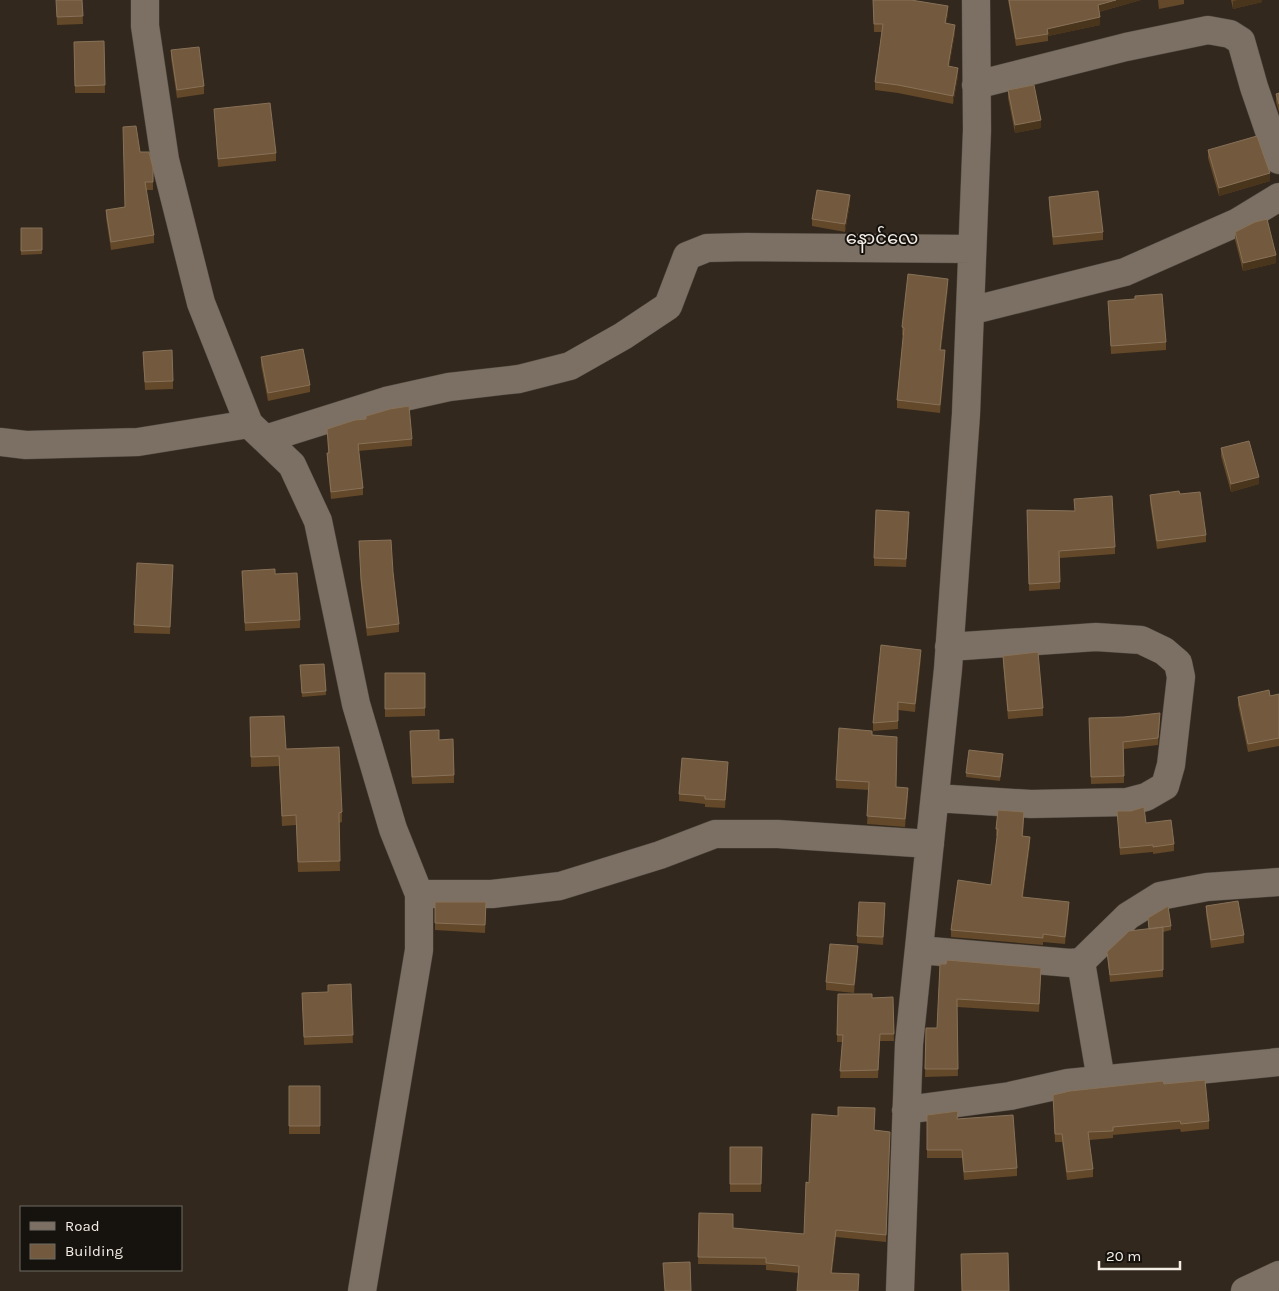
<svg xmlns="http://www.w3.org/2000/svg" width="1279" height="1291" font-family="Karla,'Noto Sans Myanmar',sans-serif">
	<rect width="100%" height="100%" fill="#32281d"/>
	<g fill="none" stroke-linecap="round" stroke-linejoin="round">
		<!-- minor casing -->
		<g stroke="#4e463d" stroke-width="29">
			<path id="minor" d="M145 0V26L165 160 201 303 249 424 292 465 318 521 356 704 393 829 419 894V950L362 1291
				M976 85 1126 47 1208 30 1230 34 1241 41 1254 87 1279 160
				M970 311 1125 272 1238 222 1279 197
				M265 439 386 401 449 387 519 379 570 366 623 336 668 306 687 256 707 248 747 247 972 249
				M0 442 26 445 138 442 249 424
				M935 798 1031 804 1127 802 1146 797 1165 786 1171 765 1181 677 1178 663 1164 651 1141 640 1096 637 949 647
				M419 894H492L560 886 660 855 715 834H778L930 844
				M919 950 1070 963 1081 962 1128 916 1160 896 1207 887 1279 882
				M1081 962 1101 1080
				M906 1110 1010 1096 1068 1083 1279 1062
				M900 1291 909 1044 948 669 966 414 977 130 976 0
				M1245 1291 1279 1275"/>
		</g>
		<!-- minor -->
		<use href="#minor" stroke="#7c7064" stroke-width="28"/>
	</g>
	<!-- wall -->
	<path fill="#634829" d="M56 0H82L83 24 57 25Z
		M873 0 948 14 946 24 955 33 949 66 958 76 953 104 898 93 875 90V82L882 32H874Z
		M1008 0H1141L1099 12 1100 25 1048 36V41L1016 46Z
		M1158 0H1184V4L1159 9Z
		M1231 0H1262V2L1233 9Z
		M104 41 105 93H75L74 42Z
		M171 50 204 86V94L177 98 171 58Z
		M1008 90 1041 128 1015 133 1008 98Z
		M1279 93V112L1276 102V94Z
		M214 109 276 153V161L218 167Z
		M1208 150 1270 181 1219 196 1208 158Z
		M140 152 153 168V190H146L154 235V243L111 250 106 218V210L125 207Z
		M1049 197 1103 232V240L1053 245 1049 205Z
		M850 203 845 232 812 226V219Z
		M21 228H42V254L21 255Z
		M1235 232 1276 263 1243 271 1235 240Z
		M948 287 941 350 945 358 940 413 897 408V400L903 336 902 335V327Z
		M1108 301 1166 342V350L1111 354Z
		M261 357 310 385V392L268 401 261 365Z
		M143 359 173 381V389L145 390Z
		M327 429 412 439V446L358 451 363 488V495L331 499 327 460V453H328Z
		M1221 448 1259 484 1231 492 1221 456Z
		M1180 494 1206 535V542L1157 549 1150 503V495Z
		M1074 499 1115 547V554L1060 558V589L1029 591 1027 510 1075 511Z
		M909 520 906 567 874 566V558Z
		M359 541 393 572 399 624V632L367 636 361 587Z
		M173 565 170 634 134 633V625Z
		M242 571 300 620V628L245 631Z
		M1003 656 1043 708V716L1008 719 1003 663Z
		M921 658 915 712 898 710V729L873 731V723Z
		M324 664 326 695 302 697 300 665Z
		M385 673H425V716L385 717Z
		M1279 694V746L1248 752 1238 705V697L1270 696Z
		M1089 718 1160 720 1158 745 1124 749V783L1091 784Z
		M250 727 286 749 342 812V822L339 823 340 871 298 872 296 825 282 826 279 766 251 767Z
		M872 735 896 787 908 796 905 827 867 824 869 790 836 788V780Z
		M410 739 439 740 454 775V783L412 784Z
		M1003 758 1000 781 966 777V773Z
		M728 770 725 808 705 807V804L679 801V794Z
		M1117 811 1146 823 1174 844V851L1153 854V852L1120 855Z
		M1024 819 1023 836 1030 844 1023 897 1069 909 1065 944 1043 942V945L951 937V930L991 885 997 836H996V829Z
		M435 902 486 910 485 933 435 930Z
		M1206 906 1244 935V943L1211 948 1206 914Z
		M885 911 883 945 857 943V936Z
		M1148 918 1171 926V930L1163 932V977L1110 982 1107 952 1149 929Z
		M858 954 854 993 826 990V982Z
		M940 964 1041 976 1039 1012 957 1007 958 1076 925 1077 926 1028H937Z
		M351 984 353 1043 304 1045 302 1001Z
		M838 994 872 998 893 997 894 1041H880L878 1078H840L842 1042H837Z
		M1164 1084 1209 1121V1129L1181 1132 1180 1129 1113 1135V1138L1089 1140 1093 1169V1177L1067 1180 1062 1142H1055L1053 1095Z
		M289 1086H320V1134H289Z
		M875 1115 874 1130 890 1132 886 1242 836 1237 832 1273 859 1281 799 1273 766 1270V1265L698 1264 699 1213 733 1228 804 1234 809 1183 838 1116Z
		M927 1115 957 1119 1017 1168V1176L964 1180 962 1158H927Z
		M730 1147H762L761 1192H730Z"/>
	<!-- shaded-wall -->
	<path fill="#49341c" d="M1116 0H1141L1098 12V5Z
		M1238 0H1262V2L1233 9V1Z
		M948 6V14L945 31V23Z
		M1100 17V25L1048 36 1047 29Z
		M955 25V33L948 74V66Z
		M958 68V76L953 104V96Z
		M1041 120V128L1015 133V125Z
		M1270 173V181L1219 196V188Z
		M850 195V203L845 232V224Z
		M1276 255V263L1243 271V263Z
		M948 279V287L940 358V350Z
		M945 350V358L940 413V405Z
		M1259 477V484L1231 492V484Z
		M921 650V658L915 712V704Z
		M1160 713V720L1158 745V738Z
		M728 762V770L725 808V800Z
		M908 788V796L905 827V819Z
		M1030 837V844L1022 904V897Z
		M1069 902V909L1065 944V937Z
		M858 946V954L854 993V985Z
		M836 1230V1237L831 1280V1273Z"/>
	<!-- building -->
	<path fill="#735a3e" stroke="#877158" d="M56 0H82L83 16 57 17Z
		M873 0H911L948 6 945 23 955 25 948 66 958 68 953 96 898 85 875 82 883 24H874Z
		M1009 0H1116L1098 5 1100 17 1047 29 1048 34 1016 39Z
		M104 41 105 85 75 86 74 42Z
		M199 47 204 86 177 90 171 50Z
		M1034 85 1041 120 1015 125 1008 90Z
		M1279 93V104L1276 94Z
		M270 103 276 153 218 159 214 109Z
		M136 126 140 152H149L153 168V182H145L154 235 111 242 106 210 125 207 123 127Z
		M1257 136 1270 173 1219 188 1208 150Z
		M817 190 850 195 845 224 812 219Z
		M1098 191 1103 232 1053 237 1049 197Z
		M1267 219 1276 255 1243 263 1235 232 1255 222Z
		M21 228H42V250L21 251Z
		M908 274 948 279 940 350H945L940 405 897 400 904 328 902 327Z
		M1162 294 1166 342 1111 346 1108 301 1135 299V296Z
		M303 349 310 385 268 393 261 357Z
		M172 350 173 381 145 382 143 352Z
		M409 406 412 439 358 444 363 488 331 492 327 453H329L327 429 355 420 366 419V416L390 409Z
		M1249 441 1259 477 1231 484 1221 448Z
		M1179 491 1180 494 1200 492 1206 535 1157 541 1150 495Z
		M1112 496 1115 547 1059 551 1060 582 1029 584 1027 510 1075 511 1074 499Z
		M876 510 909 512 906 559 874 558Z
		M391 540 393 572 399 624 367 628 361 579 359 541Z
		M137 563 173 565 170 627 134 625Z
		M275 569V574L297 573 300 620 245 623 242 571Z
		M881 645 921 650 915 704 898 702V721L873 723Z
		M1038 652 1043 708 1008 711 1003 656Z
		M324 664 326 691 302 693 300 665Z
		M385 673H425V708L385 709Z
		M1269 690 1270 696 1279 694V738L1248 744 1238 697Z
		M1160 713 1158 738 1123 742 1124 776 1091 777 1089 718 1124 717Z
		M284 716 286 749 339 747 342 812 339 813 340 861 298 862 296 815 282 816 279 756 251 757 250 717Z
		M839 728 872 731V735L897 737 896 787 908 788 905 819 867 816 869 782 836 780Z
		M439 730V740L453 739 454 775 412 777 410 731Z
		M969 750 1003 754 1000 777 966 773Z
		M682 758 728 762 725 800 705 799V796L679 794Z
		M1144 807 1146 823 1171 820 1174 844 1153 847V845L1120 848 1117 811H1131Z
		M998 810 1024 812 1022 836 1030 837 1022 897 1069 902 1065 937 1043 934V938L951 930 958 880 991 885 998 829H996Z
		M1238 901 1244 935 1211 940 1206 906Z
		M435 902H486L485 925 435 923Z
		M859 902 885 903 883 937 857 936Z
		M1168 906 1171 926 1149 929 1148 918Z
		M1163 927V970L1110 975 1107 952 1129 931Z
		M830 944 858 946 854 985 826 982Z
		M947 960 1041 968 1039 1004 957 999 958 1069H925L926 1028H937L940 964H946Z
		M351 984 353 1035 304 1037 302 993 328 992V985Z
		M838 994H872V998L893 997 894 1034H880L878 1070 840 1071 843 1035H837Z
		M1205 1080 1209 1121 1181 1124 1180 1121 1113 1127V1131L1088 1132 1093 1169 1067 1172 1062 1134H1055L1053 1095 1070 1091 1163 1081 1164 1084Z
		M289 1086H320V1126H289Z
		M838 1107 875 1108 874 1130 890 1132 886 1235 836 1230 831 1273 859 1274 858 1291H797L799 1266 766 1263V1258L698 1257 699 1213 733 1214V1228L804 1234 806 1182 809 1183 812 1114 838 1116Z
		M958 1111 957 1119 1013 1115 1017 1168 964 1172 962 1150H927V1115Z
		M730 1147H762L761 1184H730Z
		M1008 1253 1009 1291H962L961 1254Z
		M690 1262 691 1291H665L663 1263Z"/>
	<g text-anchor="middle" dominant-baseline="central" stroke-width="4" stroke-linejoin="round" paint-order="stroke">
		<!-- quarter labels -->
		<g font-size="18" fill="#f4ede6" stroke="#16120d">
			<text x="882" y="238">နောင်လေ</text>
		</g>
	</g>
	<!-- legend -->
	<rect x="20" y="1206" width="162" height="65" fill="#16120d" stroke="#6f6a64"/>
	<rect x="30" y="1222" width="25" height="8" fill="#7c7064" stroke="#6f6a64"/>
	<text x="65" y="1231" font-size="15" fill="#f4ede6">Road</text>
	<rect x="30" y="1244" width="25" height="15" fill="#735a3e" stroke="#6f6a64"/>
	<text x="65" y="1256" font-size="15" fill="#f4ede6">Building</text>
	<!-- scale -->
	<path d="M1099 1261v8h81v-8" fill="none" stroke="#f4ede6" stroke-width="2.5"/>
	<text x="1106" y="1261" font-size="15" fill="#f4ede6" stroke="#16120d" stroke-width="4" paint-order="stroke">20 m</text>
</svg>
